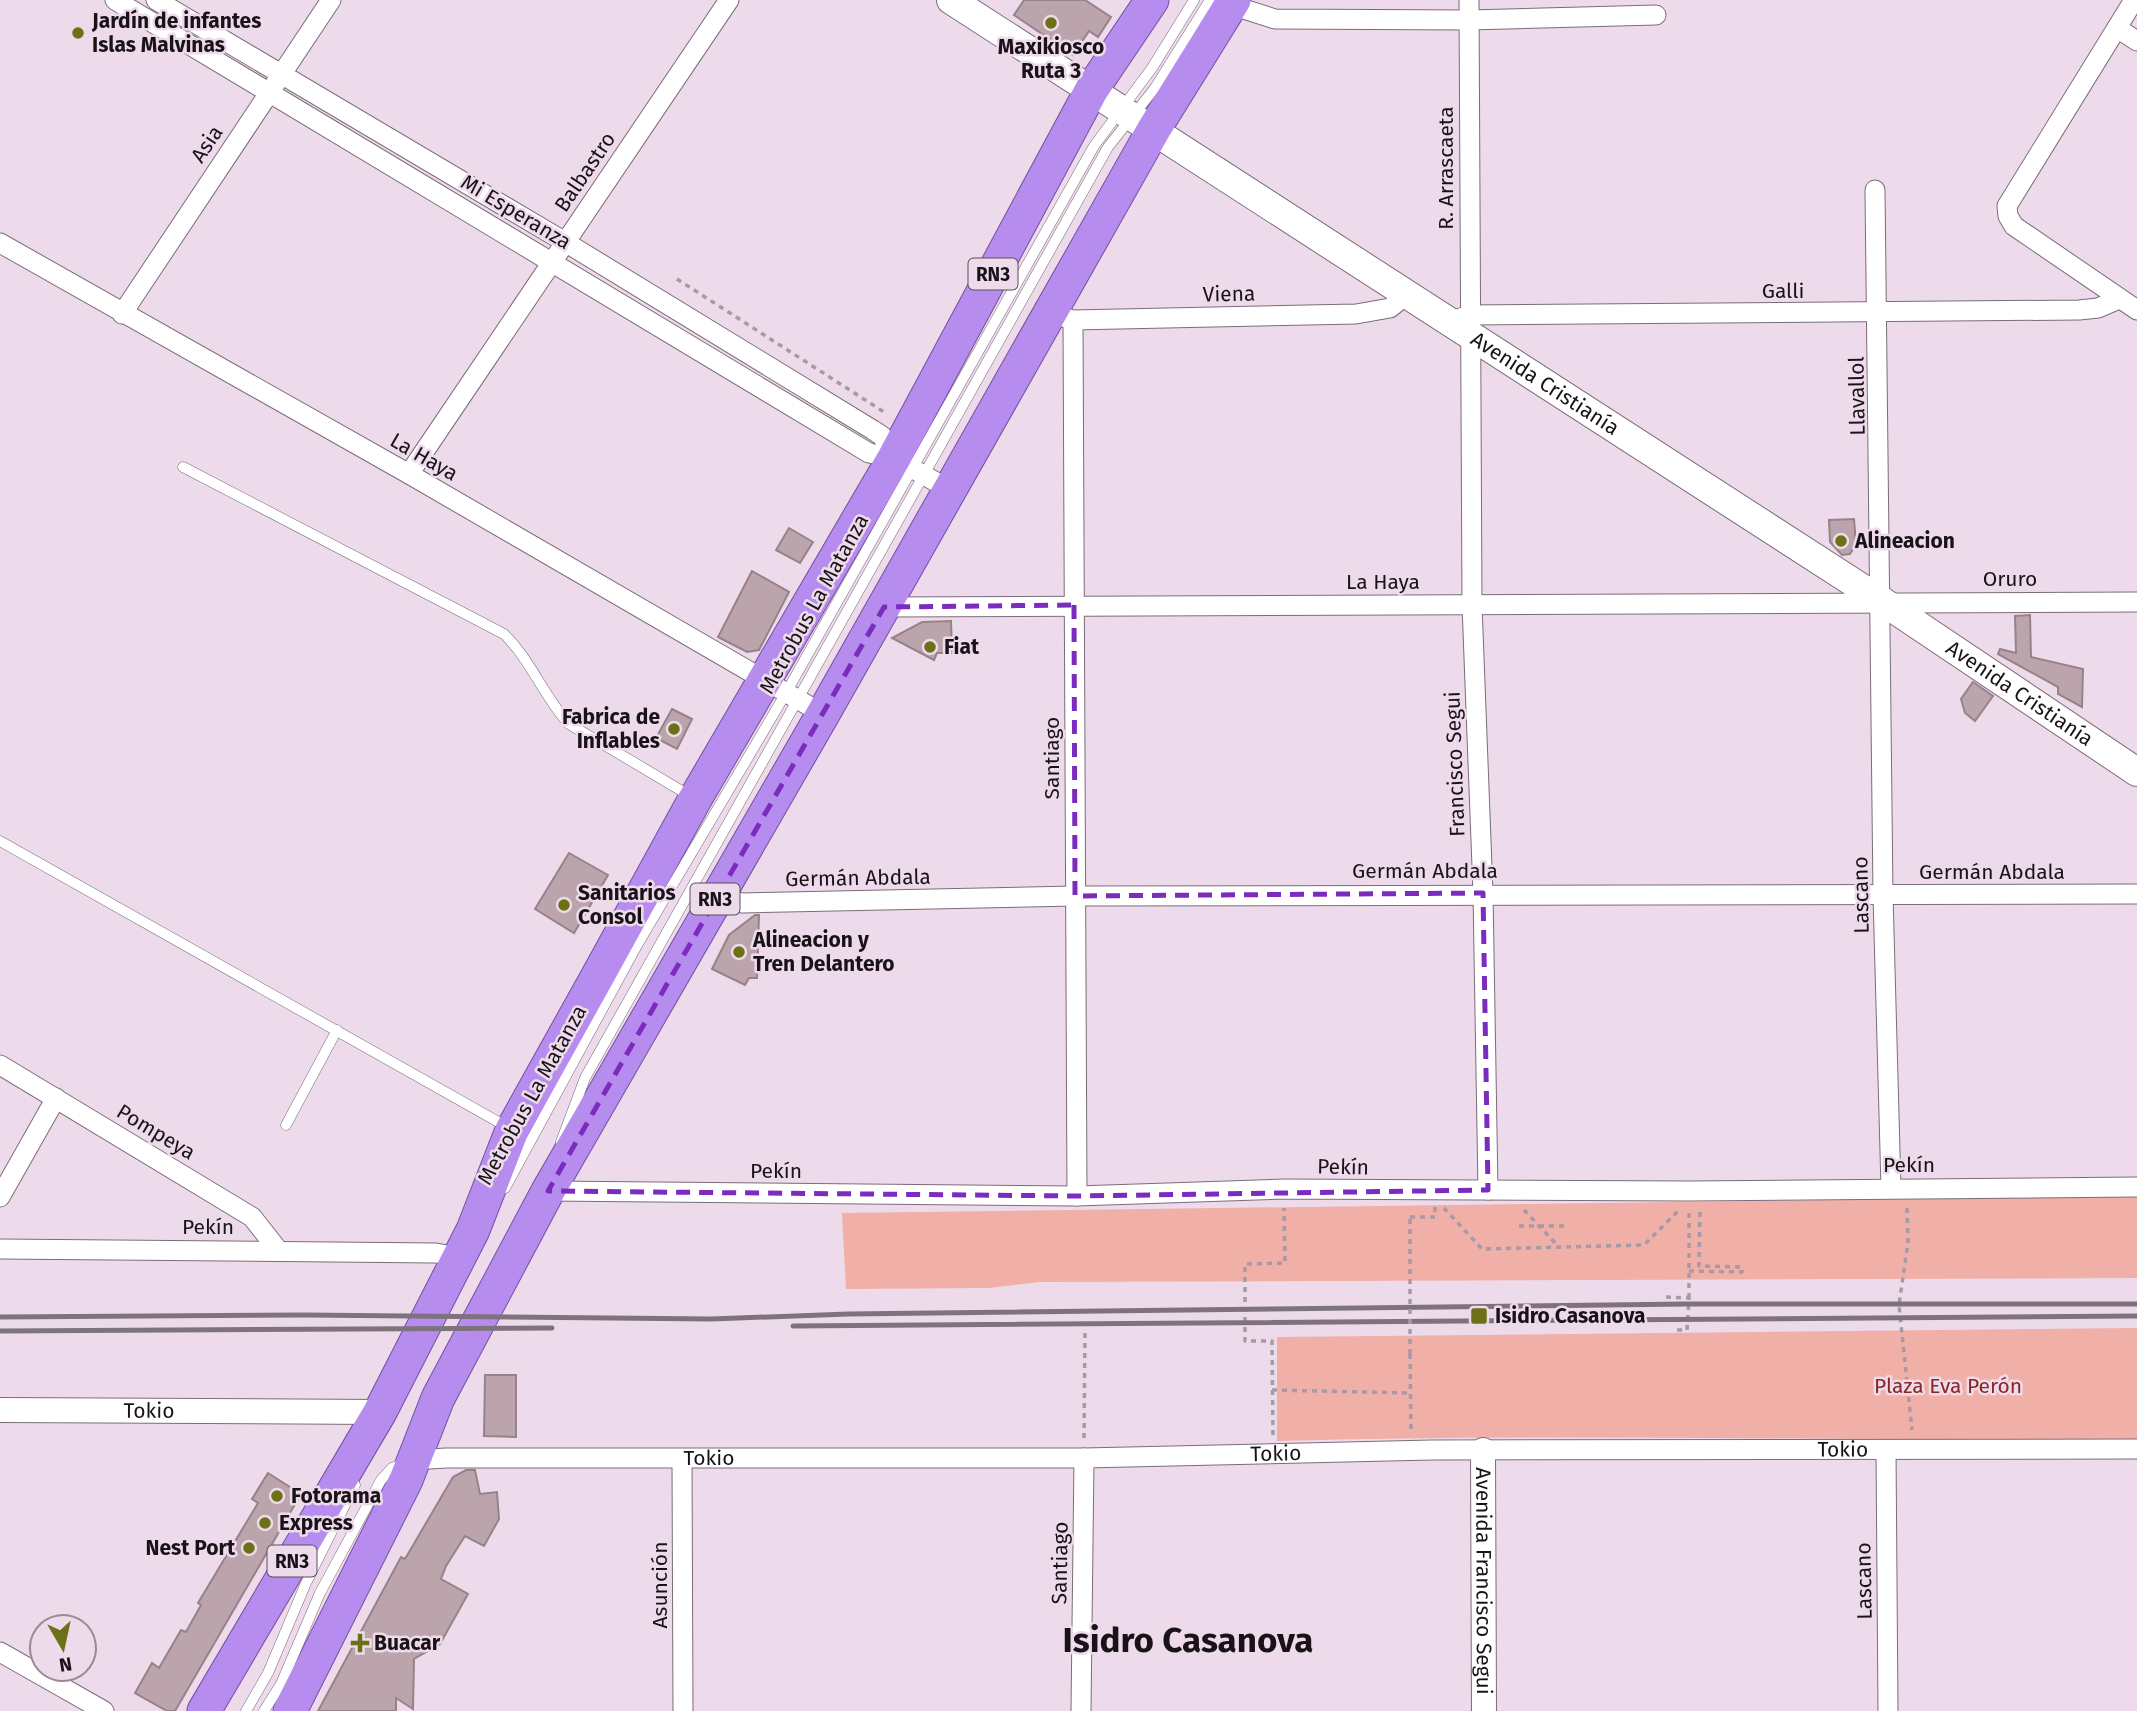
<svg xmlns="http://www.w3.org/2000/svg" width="2137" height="1711" font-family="'Fira Sans',sans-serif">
	<rect width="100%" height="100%" fill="#eddbeb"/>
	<!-- green -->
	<path fill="#f0afa7" d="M2137 1196V1278L1039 1282 989 1288 846 1289 842 1213Z
		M2137 1328V1440C1850 1441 1564 1433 1277 1441V1337Z"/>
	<!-- building -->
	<path fill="#bba4ab" stroke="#988289" stroke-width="2" d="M1024 0H1085L1111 17 1098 37 1089 31 1073 55 1014 15Z
		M1854 519 1856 544 1850 554 1842 555 1830 542 1829 520Z
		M789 528 813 542 800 563 776 550Z
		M752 571 789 592 759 650 747 652 718 637Z
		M2030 615 2031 657 2083 669 2082 707 2058 694V687L1998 654 2000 649 2016 653 2015 616Z
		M951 621 952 653H937L934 660 892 638 922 622Z
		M1973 682 1993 696 1975 721 1965 713 1961 699Z
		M672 709 692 719 677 749 656 738Z
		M569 853 608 875 574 933 535 909Z
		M755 915H759L757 978H749L745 985 712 969 729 935Z
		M485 1375H516V1437L484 1436Z
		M466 1470H475L480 1494 497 1492 499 1519 484 1546 465 1536 446 1566 441 1579 468 1594 440 1644 414 1659 413 1709 396 1698V1711H318L401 1557 405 1559 453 1477Z
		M268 1473 301 1494 175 1711H167L135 1693 152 1663 159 1668 181 1630 186 1632 201 1605 198 1603 258 1503 252 1499Z"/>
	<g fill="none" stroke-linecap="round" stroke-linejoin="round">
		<!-- service casing -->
		<g stroke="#7c6c7a" stroke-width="11">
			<path id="service" d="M183 467 504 634C531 660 544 697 569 724L692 797
				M0 841 509 1128
				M286 1125 337 1030
				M561 1142 585 1078 1108 147 1155 88 1210 0
				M505 1188 636 947 786 693 1094 146 1152 68 1194 0
				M246 1711 268 1673 306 1583 355 1485
				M264 1711 281 1684 320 1593 381 1480 392 1468 403 1464"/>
		</g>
		<!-- minor casing -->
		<g stroke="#7c6c7a" stroke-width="21">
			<g id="minor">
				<path d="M115 0 869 453 894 458 950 490"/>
				<path d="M156 0 565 242 873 430 882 436 894 458"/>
				<path d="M1469 0 1472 605 1483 893 1488 1190"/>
				<path d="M2134 0 2007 206 2008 216 2014 226 2137 310"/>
				<path d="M1231 5 1275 19 1469 20 1656 15"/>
				<path d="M2117 28 2137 41"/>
				<path d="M1875 190 1883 895 1891 1188"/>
				<path d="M0 243 409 474 823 714"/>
				<path d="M122 314 331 0"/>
				<path d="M1060 316 1073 320 1356 314 1390 308 1406 295"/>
				<path d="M1458 319 1469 315 2079 310 2098 308 2119 299"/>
				<path d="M1073 320 1077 1196"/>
				<path d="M409 474 729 0"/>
				<path d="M884 607 2137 602"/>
				<path d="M714 899 743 903 1075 896 2137 894"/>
				<path d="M0 1065 252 1217 278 1250"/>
				<path d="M548 1191 1077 1196 1284 1189 1689 1191 2137 1187"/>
				<path d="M0 1197 56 1098"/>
				<path d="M0 1249 436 1253 458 1257"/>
				<path d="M1886 1450 1888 1711"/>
				<path d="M682 1459 683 1711"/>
				<path id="s1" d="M413 1460 446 1458H1084L1432 1450 2137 1449"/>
				<path d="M0 1652 104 1711"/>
				<path d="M1081 1711 1084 1458"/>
			</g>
		</g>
		<!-- tertiary casing -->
		<g stroke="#7c6c7a" stroke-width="26">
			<g id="tertiary">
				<path id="s2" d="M0 1410 380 1412"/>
				<path id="s3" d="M1483 1450 1484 1711"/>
			</g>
		</g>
		<!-- secondary casing -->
		<g stroke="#7c6c7a" stroke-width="30">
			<g id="secondary">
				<path id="s4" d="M951 0 1882 601 2137 772"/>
			</g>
		</g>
		<!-- trunk casing -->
		<g stroke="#734fa0" stroke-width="35">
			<path id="trunk" d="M204 1711 380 1412 473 1230 512 1130 600 972 695 799 894 458 1092 89 1152 0
				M290 1711 406 1480 438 1398 548 1191 823 714 1154 129 1234 0"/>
		</g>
		<!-- path -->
		<path stroke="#a799a5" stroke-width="3.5" stroke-dasharray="5 5" stroke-linecap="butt" d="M677 279 884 412
			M1444 1208 1482 1249 1644 1245 1680 1209
			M1907 1208 1908 1242 1899 1305 1912 1430
			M1524 1210 1559 1247
			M1410 1217H1435V1206
			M1519 1226H1568
			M1689 1271 1742 1272V1267L1699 1266 1700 1207
			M1666 1297 1689 1298 1687 1330H1673
			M1689 1298V1208
			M1410 1354 1411 1433
			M1272 1390 1411 1393
			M1273 1435 1272 1341H1245V1264L1285 1263 1284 1208
			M1084 1438 1085 1332"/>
		<!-- service -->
		<use href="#service" stroke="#fff" stroke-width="10"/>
		<!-- minor -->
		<use href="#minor" stroke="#fff" stroke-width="19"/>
		<!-- tertiary -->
		<use href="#tertiary" stroke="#fff" stroke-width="24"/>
		<!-- secondary -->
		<use href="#secondary" stroke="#fff" stroke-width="28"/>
		<!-- trunk -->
		<use href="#trunk" stroke="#b68cee" stroke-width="33"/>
		<!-- rail -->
		<path stroke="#7e737d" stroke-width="5" d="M0 1317 305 1315 711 1319 848 1314 1687 1304H2137
			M793 1326 2137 1316
			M0 1331 552 1328"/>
		<!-- path-bridge -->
		<path stroke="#a799a5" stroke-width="3.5" stroke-dasharray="5 5" stroke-linecap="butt" d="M1410 1354V1217"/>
	</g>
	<!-- marked area -->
	<path fill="none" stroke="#7b2cbf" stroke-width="5" stroke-dasharray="14 9" stroke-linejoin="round" d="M1074 605 1075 896 1483 893 1488 1190 1077 1196 548 1191 884 607Z"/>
	<!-- markers -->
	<g fill="#6c7117" stroke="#eddbeb" stroke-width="2.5">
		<circle cx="1051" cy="23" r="7"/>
		<circle cx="78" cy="33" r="7"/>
		<circle cx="1841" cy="541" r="7"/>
		<circle cx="930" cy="647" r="7"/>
		<circle cx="674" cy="729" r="7"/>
		<circle cx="564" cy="905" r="7"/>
		<circle cx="739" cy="952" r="7"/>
		<rect x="1470" y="1307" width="18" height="18" rx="3.5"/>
		<circle cx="277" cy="1496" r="7"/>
		<circle cx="265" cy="1523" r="7"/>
		<circle cx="249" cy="1548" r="7"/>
		<path d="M356.5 1632.5h7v7h7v7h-7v7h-7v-7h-7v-7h7z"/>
	</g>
	<g text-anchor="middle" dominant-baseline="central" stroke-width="5" stroke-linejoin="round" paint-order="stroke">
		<!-- shield labels -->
		<g fill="#eddbeb" stroke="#594f57" stroke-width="2">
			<rect x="968.5" y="258.5" width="49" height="31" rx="5"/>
			<rect x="690.5" y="883.5" width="49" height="31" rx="5"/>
			<rect x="267.5" y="1545.5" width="49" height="31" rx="5"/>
		</g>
		<g font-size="19" font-weight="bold" fill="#191318">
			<text x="993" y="274">RN3</text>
			<text x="715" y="899">RN3</text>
			<text x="292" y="1561">RN3</text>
		</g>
		<!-- poi labels -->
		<g font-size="21" font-weight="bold" fill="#191318" stroke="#eddbeb" text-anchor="start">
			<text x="92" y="21">Jardín de infantes<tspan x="92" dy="24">Islas Malvinas</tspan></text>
			<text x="1051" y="47" text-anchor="middle">Maxikiosco<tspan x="1051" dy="24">Ruta 3</tspan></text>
			<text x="1855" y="541">Alineacion</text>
			<text x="944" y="647">Fiat</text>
			<text x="660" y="717" text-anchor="end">Fabrica de<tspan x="660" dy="24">Inflables</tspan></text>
			<text x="578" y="893">Sanitarios<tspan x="578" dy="24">Consol</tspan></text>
			<text x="753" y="940">Alineacion y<tspan x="753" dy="24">Tren Delantero</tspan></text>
			<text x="1495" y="1316">Isidro Casanova</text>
			<text x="291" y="1496">Fotorama</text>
			<text x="279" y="1523">Express</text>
			<text x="235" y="1548" text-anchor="end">Nest Port</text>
			<text x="374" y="1643">Buacar</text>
		</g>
		<!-- street labels -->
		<g font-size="21" fill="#191318" stroke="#eddbeb">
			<text transform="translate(207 144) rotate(-56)">Asia</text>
			<text transform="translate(1446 168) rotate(-90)">R. Arrascaeta</text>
			<text transform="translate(585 172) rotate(-56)">Balbastro</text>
			<text transform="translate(516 212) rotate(31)">Mi Esperanza</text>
			<text x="1783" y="291">Galli</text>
			<text transform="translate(1229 294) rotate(-1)">Viena</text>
			<text stroke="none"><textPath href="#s4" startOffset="707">Avenida Cristianía</textPath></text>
			<text transform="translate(1857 396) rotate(-91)">Llavallol</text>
			<text transform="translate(424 457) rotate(30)">La Haya</text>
			<text x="2010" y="579">Oruro</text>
			<text x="1383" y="582">La Haya</text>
			<text transform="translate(814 604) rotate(-61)">Metrobus La Matanza</text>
			<text stroke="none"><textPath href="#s4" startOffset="1274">Avenida Cristianía</textPath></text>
			<text transform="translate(1052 758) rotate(-90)">Santiago</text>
			<text transform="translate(1455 764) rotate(-92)">Francisco Segui</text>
			<text x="1425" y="871">Germán Abdala</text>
			<text x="1992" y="872">Germán Abdala</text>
			<text transform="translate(858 878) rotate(-1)">Germán Abdala</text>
			<text transform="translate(1861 895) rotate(-91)">Lascano</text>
			<text transform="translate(532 1095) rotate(-61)">Metrobus La Matanza</text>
			<text transform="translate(156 1132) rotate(31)">Pompeya</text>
			<text x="1909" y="1165">Pekín</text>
			<text transform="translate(1343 1167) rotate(1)">Pekín</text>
			<text x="776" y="1171">Pekín</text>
			<text x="208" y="1227">Pekín</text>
			<text stroke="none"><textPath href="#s2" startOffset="149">Tokio</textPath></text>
			<text stroke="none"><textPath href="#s1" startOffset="1430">Tokio</textPath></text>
			<text stroke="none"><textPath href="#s1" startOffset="863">Tokio</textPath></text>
			<text stroke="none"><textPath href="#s1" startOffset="296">Tokio</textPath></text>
			<text transform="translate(1060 1563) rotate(-89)">Santiago</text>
			<text stroke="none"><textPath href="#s3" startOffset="131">Avenida Francisco Segui</textPath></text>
			<text transform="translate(1864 1581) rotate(-91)">Lascano</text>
			<text transform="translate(660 1585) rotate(-90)">Asunción</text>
		</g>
		<!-- park labels -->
		<g font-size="21" fill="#8e2621" stroke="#eddbeb">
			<text x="1948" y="1386">Plaza Eva Perón</text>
		</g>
		<!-- town labels -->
		<g font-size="35" font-weight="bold" fill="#191318" stroke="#eddbeb">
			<text x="1188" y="1640">Isidro Casanova</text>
		</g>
	</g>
	<!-- north arrow -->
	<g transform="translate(63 1648) rotate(171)"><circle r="33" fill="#eddbeb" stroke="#988b97" stroke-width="2"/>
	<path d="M0-5L12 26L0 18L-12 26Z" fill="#6c7117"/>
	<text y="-10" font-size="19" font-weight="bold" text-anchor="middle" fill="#191318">N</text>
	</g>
</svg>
